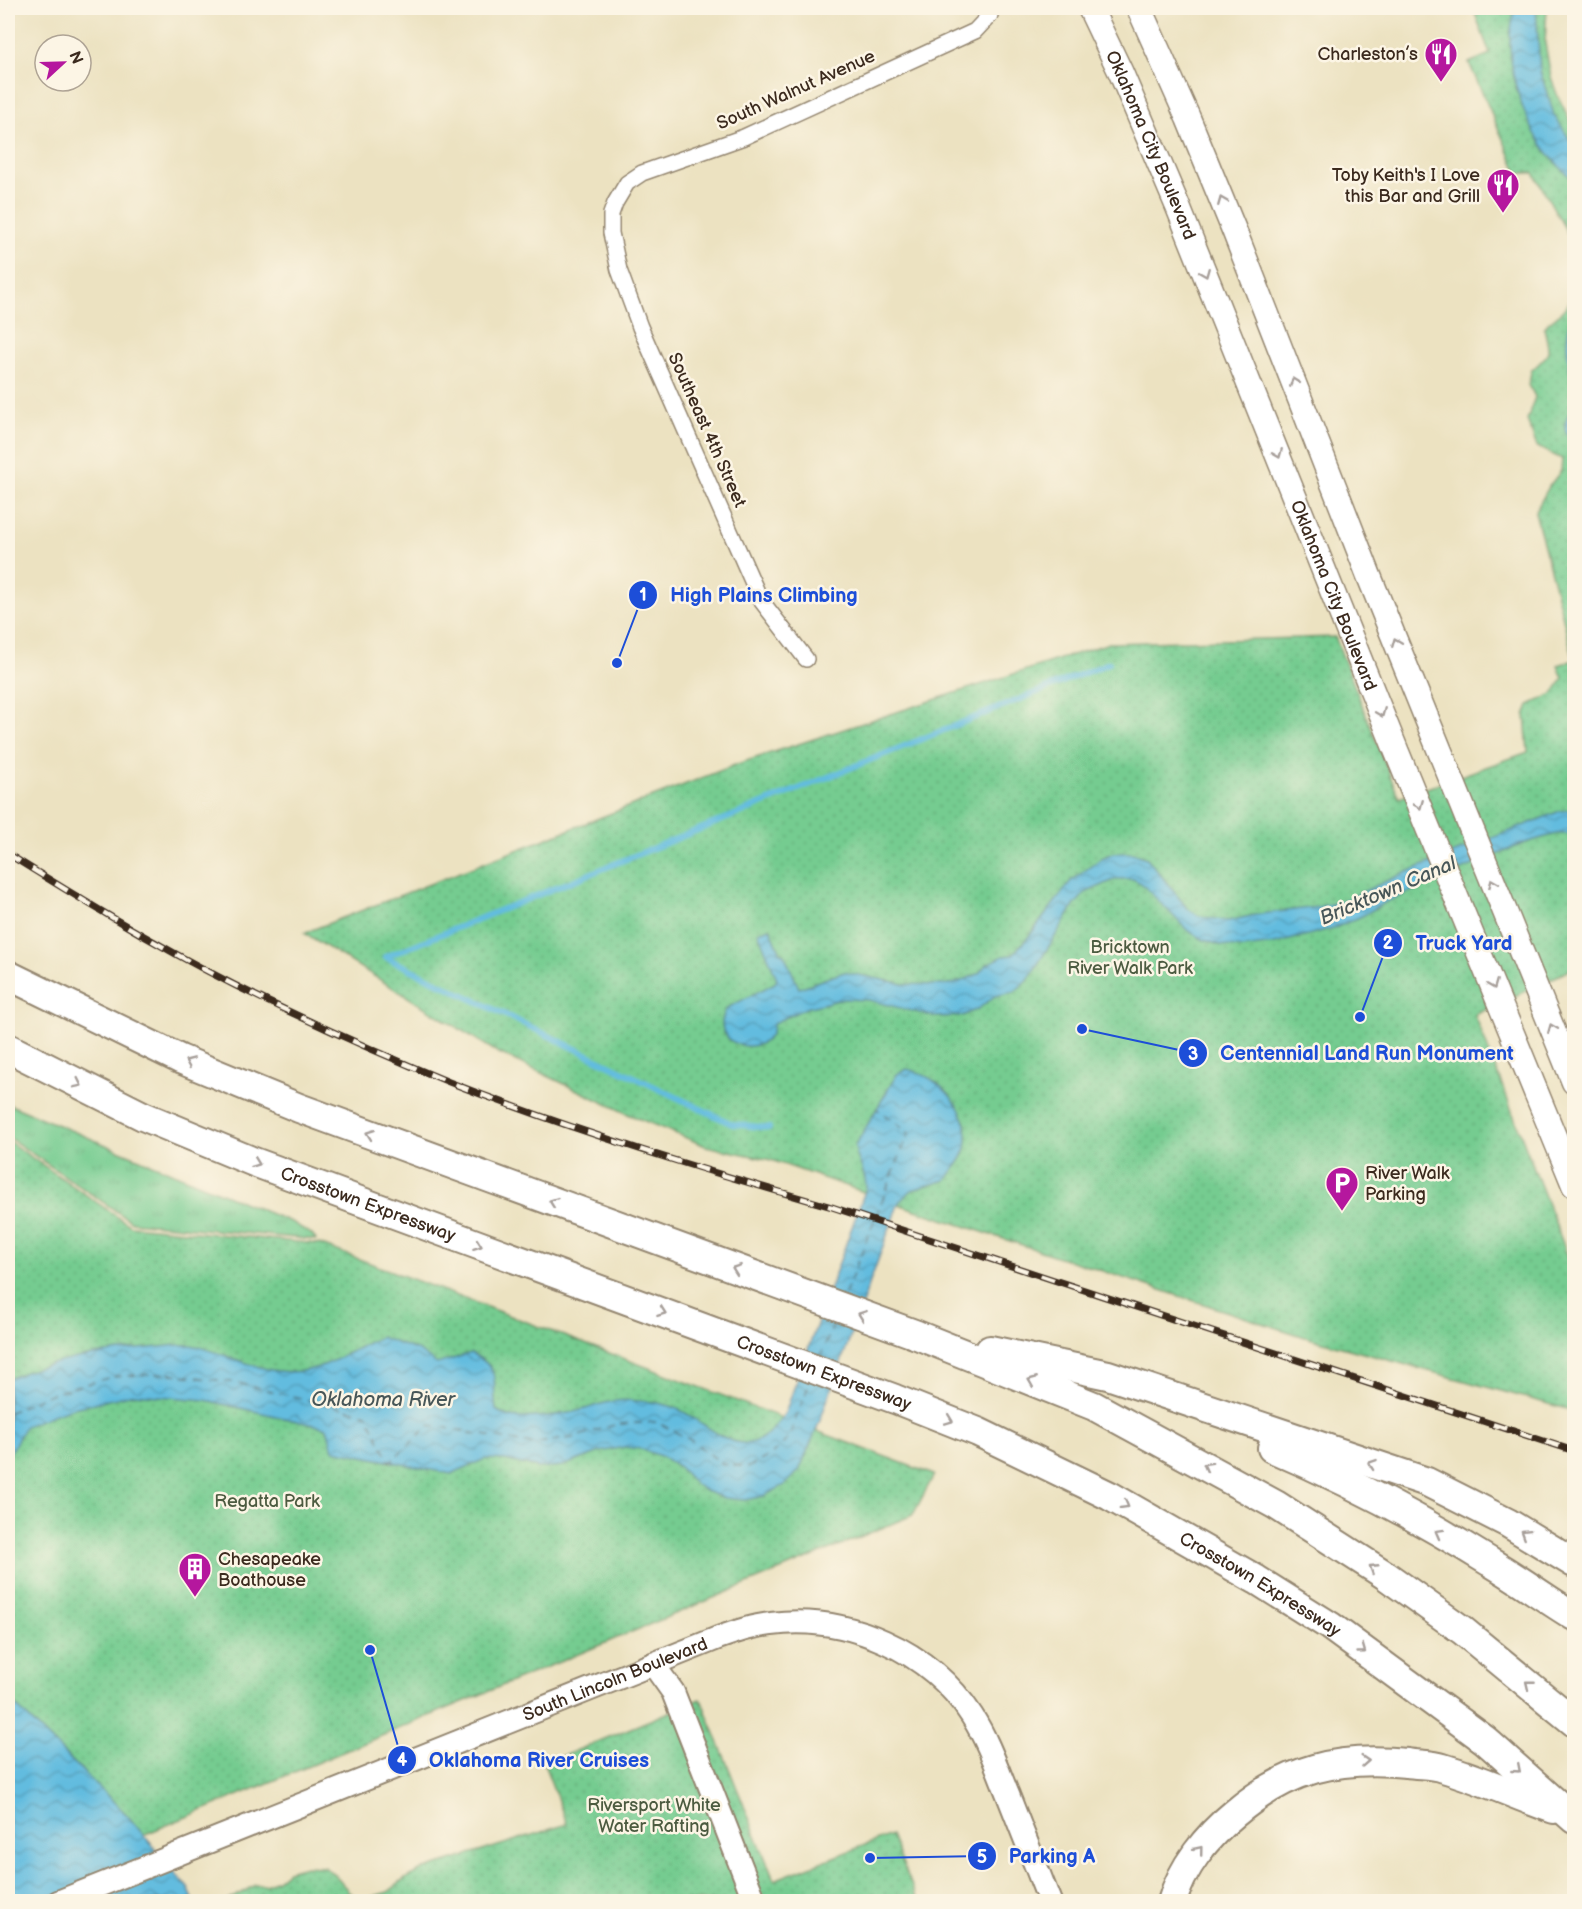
<svg xmlns="http://www.w3.org/2000/svg" width="1582" height="1909" font-family="'Balsamiq Sans',sans-serif">
	<defs>
		<pattern id="grass-tufts" width="24" height="20" patternUnits="userSpaceOnUse" patternTransform="scale(1.5)"><rect width="24" height="20" fill="#75cc90"/><path d="M3 7l-1-3M5 7V3M7 7l1-3M15 17l-1-3M17 17v-4M19 17l1-3" fill="none" stroke="#66af7c"/></pattern>
		<pattern id="park-dots" width="8" height="8" patternUnits="userSpaceOnUse" patternTransform="scale(1.5)"><rect width="8" height="8" fill="#75cc90"/><path d="M2 2h.1M6 6h.1" fill="none" stroke="#66af7c" stroke-width="1.8" stroke-linecap="round"/></pattern>
		<pattern id="water-waves" width="16" height="10" patternUnits="userSpaceOnUse" patternTransform="scale(1.5)"><rect width="16" height="10" fill="#62bcdf"/><path d="M0 5q4-4 8 0t8 0" fill="none" stroke="#5299b4"/></pattern>
	</defs>
	<rect width="100%" height="100%" fill="#fcf5e5"/>
	<filter id="ink" filterUnits="userSpaceOnUse"><feTurbulence type="fractalNoise" baseFrequency=".0167" numOctaves="2"/><feDisplacementMap in="SourceGraphic" scale="12" xChannelSelector="R" yChannelSelector="G"/><feConvolveMatrix kernelMatrix="1 2 1 2 8 2 1 2 1" color-interpolation-filters="sRGB"/></filter>
	<filter id="wash" filterUnits="userSpaceOnUse"><feTurbulence type="fractalNoise" baseFrequency=".008" numOctaves="4" result="noise"/><feDisplacementMap in="SourceGraphic" scale="24" xChannelSelector="R" yChannelSelector="G"/><feGaussianBlur stdDeviation="1.35" result="paint"/><feColorMatrix in="noise" values="0 0 0 0 0 0 0 0 0 0 0 0 0 0 0 0 0 1.4 0 .05"/><feComposite in="paint" operator="in"/></filter>
	<g filter="url(#wash)">
		<rect width="100%" height="100%" fill="#ece2c1"/>
		<!-- grass -->
		<path fill="url(#grass-tufts)" stroke="#587b57" stroke-width="1.5" d="M8 1104 293 1223 313 1235 316 1240 132 1222 8 1137Z"/>
		<!-- park -->
		<path fill="url(#park-dots)" stroke="#587b57" stroke-width="1.5" d="M1473 8H1547L1545 43 1551 77 1557 94 1574 129V245L1534 173H1518L1469 63 1490 54Z
			M1574 281V968L1475 1015 1574 1272V1411L1305 1337 927 1214 771 1160 706 1146 630 1115 497 1052 304 933 740 763 1109 643 1335 637 1399 798 1528 752 1525 715 1529 705 1553 694 1563 679 1558 665 1574 660 1535 512 1550 485 1561 471 1562 459 1537 447 1527 420 1535 397 1529 385 1531 371C1551 351 1551 358 1544 328 1550 320 1553 320 1559 314 1569 305 1573 294 1574 281Z
			M8 1141 131 1226 319 1244 934 1475 913 1515 143 1835 127 1815 8 1698Z
			M701 1699 774 1880 891 1835 918 1901 225 1902 255 1885H266L277 1880 288 1871 306 1866 323 1867 333 1873 351 1894 362 1900 388 1892 408 1877 422 1870 567 1824 544 1764Z"/>
		<!-- water -->
		<path fill="url(#water-waves)" stroke="#4e737e" stroke-width="1.5" d="M1514 8H1536L1540 71 1554 115 1574 146V180C1532 146 1509 89 1510 35 1511 26 1514 17 1514 8Z
			M1574 311V401C1572 364 1559 348 1574 311Z
			M1574 402V446C1559 427 1565 422 1574 402Z
			M1569 810 1574 811V834H1556L1525 843 1386 902 1362 916 1337 927 1275 944 1242 948 1220 945 1204 940 1188 931 1141 883 1133 879H1116L1085 893 1074 906 1028 980 1014 992 995 996 978 1009 962 1016 935 1017 869 1000 843 999 806 1008 778 1021 774 1023C772 1028 773 1032 770 1036 754 1058 707 1042 727 1008L775 983 777 979 758 932 770 928 781 953 784 954 799 988 844 972 904 984 941 985 956 983 978 974 986 965 1003 956 1012 955 1030 935 1071 881 1102 858 1113 853H1133L1147 858 1188 909 1199 916 1228 921 1260 914 1318 907 1340 902 1407 872 1560 811Z
			M907 1069C940 1076 973 1112 966 1148 964 1159 953 1170 946 1180L912 1190 899 1202 819 1423 799 1471 785 1485 764 1496 745 1500 724 1498 705 1491 694 1483 679 1467 663 1457 641 1449 624 1447 600 1452 563 1466 538 1468 505 1460 485 1459 451 1474 333 1450 327 1428 205 1400 134 1394 69 1409 25 1426 8 1457V1379C52 1359 111 1351 159 1347 169 1346 181 1344 191 1345 228 1353 263 1376 302 1371 331 1367 355 1347 381 1337L419 1351 437 1364 471 1353C504 1370 491 1379 496 1410 512 1420 517 1418 535 1417 552 1416 568 1414 585 1409 595 1406 605 1402 615 1401 629 1399 643 1401 657 1403 706 1408 740 1484 785 1413L866 1188C866 1170 856 1161 855 1146L897 1074Z
			M8 1698 127 1815 188 1888 194 1901H8Z"/>
		<g fill="none" stroke-linecap="round" stroke-linejoin="round">
			<!-- stream -->
			<path stroke="#62bcdf" stroke-width="6" d="M385 957 1109 663
				M385 957 732 1124 769 1128"/>
			<!-- ferry -->
			<path stroke="#475658" stroke-width="1.5" stroke-dasharray="8 6" stroke-linecap="butt" d="M845 1294 909 1133 877 1109
				M820 1358 835 1321
				M8 1413 44 1396 111 1377 166 1373 238 1383 367 1414 390 1462 430 1425 531 1444 572 1438 618 1424 656 1422 689 1439 723 1464 749 1467 771 1455 788 1439 810 1382"/>
		</g>
	</g>
	<g filter="url(#ink)">
		<g fill="none" stroke-linecap="round" stroke-linejoin="round">
			<!-- street casing -->
			<g stroke="#948670" stroke-width="18">
				<path id="street" d="M806 659 760 599 640 327 619 270 611 233V214L615 203 627 183 642 173 744 137 975 31 990 15V8"/>
			</g>
			<!-- secondary casing -->
			<g stroke="#948670" stroke-width="26">
				<g id="secondary">
					<path d="M653 1664 673 1692 755 1902"/>
					<path id="s1" d="M58 1902 718 1638C735 1632 752 1626 771 1624 847 1614 930 1650 972 1716 988 1741 997 1768 1008 1795 1022 1831 1036 1866 1050 1902"/>
				</g>
			</g>
			<!-- primary casing -->
			<g stroke="#948670" stroke-width="27">
				<g id="primary">
					<path id="s2" d="M1090 8 1121 73 1178 207 1396 750 1574 1185"/>
					<path d="M1139 8 1188 118 1234 230 1369 576 1574 1082"/>
				</g>
			</g>
			<!-- highway casing -->
			<g stroke="#948670" stroke-width="32">
				<g id="highway">
					<path d="M8 975 180 1059 299 1108 917 1335 1094 1406 1276 1505 1385 1575 1462 1630 1574 1722"/>
					<path id="s3" d="M8 1048 143 1116 254 1162 895 1399 978 1432 1110 1496 1257 1580 1330 1626 1485 1740 1574 1819"/>
					<path d="M990 1350 1108 1375 1427 1482 1508 1523 1574 1563"/>
					<path d="M1272 1448C1347 1480 1421 1519 1490 1562 1519 1579 1546 1599 1574 1616"/>
					<path d="M1172 1902C1182 1867 1207 1836 1234 1814 1288 1768 1338 1756 1407 1763 1419 1765 1432 1764 1443 1768 1481 1779 1517 1796 1554 1809"/>
				</g>
			</g>
			<!-- street -->
			<use href="#street" stroke="#fff" stroke-width="15"/>
			<!-- secondary -->
			<use href="#secondary" stroke="#fff" stroke-width="22"/>
			<!-- primary -->
			<use href="#primary" stroke="#fff" stroke-width="24"/>
			<!-- highway -->
			<use href="#highway" stroke="#fff" stroke-width="28"/>
			<!-- rail casing -->
			<g stroke="#3b2a1e" stroke-width="7">
				<path id="rail" d="M8 854C98 910 190 966 288 1011 341 1036 395 1060 449 1082 574 1131 703 1170 832 1207L1574 1451"/>
			</g>
			<!-- rail -->
			<use href="#rail" stroke="#fcf5e5" stroke-width="4.5" stroke-dasharray="14" stroke-linecap="butt"/>
		</g>
		<!-- one-way arrows -->
		<defs><path id="oneway-chevron" d="M-2-3.5L2.5 0L-2 3.5" fill="none" stroke-width="1.6" stroke-linecap="round" stroke-linejoin="round" transform="scale(1.5)"/></defs>
		<g stroke="#a79f9a">
			<use href="#oneway-chevron" transform="translate(1222 201) rotate(-112)"/>
			<use href="#oneway-chevron" transform="translate(1205 273) rotate(68)"/>
			<use href="#oneway-chevron" transform="translate(1294 382) rotate(-111)"/>
			<use href="#oneway-chevron" transform="translate(1278 454) rotate(68)"/>
			<use href="#oneway-chevron" transform="translate(1396 642) rotate(-112)"/>
			<use href="#oneway-chevron" transform="translate(1381 713) rotate(68)"/>
			<use href="#oneway-chevron" transform="translate(1419 805) rotate(68)"/>
			<use href="#oneway-chevron" transform="translate(1493 883) rotate(-112)"/>
			<use href="#oneway-chevron" transform="translate(1493 985) rotate(68)"/>
			<use href="#oneway-chevron" transform="translate(1552 1028) rotate(-112)"/>
			<use href="#oneway-chevron" transform="translate(189 1062) rotate(-157)"/>
			<use href="#oneway-chevron" transform="translate(78 1084) rotate(26)"/>
			<use href="#oneway-chevron" transform="translate(370 1134) rotate(-160)"/>
			<use href="#oneway-chevron" transform="translate(256 1163) rotate(21)"/>
			<use href="#oneway-chevron" transform="translate(553 1202) rotate(-160)"/>
			<use href="#oneway-chevron" transform="translate(478 1245) rotate(20)"/>
			<use href="#oneway-chevron" transform="translate(736 1269) rotate(-160)"/>
			<use href="#oneway-chevron" transform="translate(662 1312) rotate(20)"/>
			<use href="#oneway-chevron" transform="translate(862 1315) rotate(-160)"/>
			<use href="#oneway-chevron" transform="translate(1032 1381) rotate(-158)"/>
			<use href="#oneway-chevron" transform="translate(949 1420) rotate(21)"/>
			<use href="#oneway-chevron" transform="translate(1372 1464) rotate(-161)"/>
			<use href="#oneway-chevron" transform="translate(1207 1466) rotate(-151)"/>
			<use href="#oneway-chevron" transform="translate(1125 1505) rotate(30)"/>
			<use href="#oneway-chevron" transform="translate(1439 1533) rotate(-151)"/>
			<use href="#oneway-chevron" transform="translate(1525 1533) rotate(-148)"/>
			<use href="#oneway-chevron" transform="translate(1373 1568) rotate(-147)"/>
			<use href="#oneway-chevron" transform="translate(1362 1650) rotate(36)"/>
			<use href="#oneway-chevron" transform="translate(1529 1684) rotate(-141)"/>
			<use href="#oneway-chevron" transform="translate(1365 1761) rotate(-4)"/>
			<use href="#oneway-chevron" transform="translate(1517 1769) rotate(41)"/>
			<use href="#oneway-chevron" transform="translate(1199 1850) rotate(-51)"/>
		</g>
	</g>
	<!-- icons -->
	<defs>
		<g id="restaurant-pin" transform="scale(1.725)"><path d="M0 17L-7.5 6A9.5 9.5 0 1 1 7.5 6Z" fill="#b5179e" stroke="#fcf5e5"/><path d="M-5-6h1v4h1v-4h1v4h1v-4h1v5L-1.5 .5V6h-2V.5L-5-1ZM5-6V6H3V1.5H1.5Q1.5-4 5-6Z" fill="#fff"/></g>
		<g id="parking-pin" transform="scale(1.725)"><path d="M0 17L-7.5 6A9.5 9.5 0 1 1 7.5 6Z" fill="#b5179e" stroke="#fcf5e5"/><path d="M-3.5-5.5H1a3.5 3.5 0 0 1 0 7H-1V5.5H-3.5ZM-1-3.4V-.6H.8a1.4 1.4 0 0 0 0-2.8Z" fill="#fff"/></g>
		<g id="building-pin" transform="scale(1.725)"><path d="M0 17L-7.5 6A9.5 9.5 0 1 1 7.5 6Z" fill="#b5179e" stroke="#fcf5e5"/><path d="M-4-6H4V6H1V3H-1V6H-4ZM-2.5-4.3h1.7v1.8h-1.7ZM.8-4.3h1.7v1.8H.8ZM-2.5-1h1.7V.8h-1.7ZM.8-1h1.7V.8H.8Z" fill="#fff"/></g>
	</defs>
	<g fill-rule="evenodd">
		<use href="#restaurant-pin" x="1441" y="54"/>
		<use href="#restaurant-pin" x="1503" y="185"/>
		<use href="#parking-pin" x="1342" y="1183"/>
		<use href="#building-pin" x="195" y="1569"/>
	</g>
	<g text-anchor="middle" dominant-baseline="central" stroke-width="5" stroke-linejoin="round" paint-order="stroke">
		<!-- poi labels -->
		<g font-size="18" fill="#3b2a1e" stroke="#fcf5e5" text-anchor="end">
			<text x="1418" y="54">Charleston’s</text>
			<text x="1480" y="175">Toby Keith's I Love<tspan x="1480" dy="21">this Bar and Grill</tspan></text>
			<text x="1365" y="1173" text-anchor="start">River Walk<tspan x="1365" dy="21">Parking</tspan></text>
			<text x="218" y="1559" text-anchor="start">Chesapeake<tspan x="218" dy="21">Boathouse</tspan></text>
		</g>
		<!-- street labels -->
		<g font-size="18" fill="#3b2a1e" stroke="#fcf5e5">
			<text transform="translate(796 90) rotate(-24)">South Walnut Avenue</text>
			<text stroke="none"><textPath href="#s2" startOffset="150">Oklahoma City Boulevard</textPath></text>
			<text transform="translate(707 430) rotate(66)">Southeast 4th Street</text>
			<text stroke="none"><textPath href="#s2" startOffset="636">Oklahoma City Boulevard</textPath></text>
			<text stroke="none"><textPath href="#s3" startOffset="393">Crosstown Expressway</textPath></text>
			<text stroke="none"><textPath href="#s3" startOffset="879">Crosstown Expressway</textPath></text>
			<text stroke="none"><textPath href="#s3" startOffset="1365">Crosstown Expressway</textPath></text>
			<text stroke="none"><textPath href="#s1" startOffset="600">South Lincoln Boulevard</textPath></text>
		</g>
		<!-- park labels -->
		<g font-size="18" fill="#4c5b40" stroke="#fcf5e5">
			<text x="1130" y="947">Bricktown<tspan x="1130" dy="21">River Walk Park</tspan></text>
			<text x="267" y="1501">Regatta Park</text>
			<text x="654" y="1805">Riversport White<tspan x="654" dy="21">Water Rafting</tspan></text>
		</g>
		<!-- water labels -->
		<g font-size="20" font-style="italic" fill="#475658" stroke="#fcf5e5">
			<text transform="translate(1388 891) rotate(-23)">Bricktown Canal</text>
			<text x="383" y="1400">Oklahoma River</text>
		</g>
	</g>
	<!-- callouts -->
	<path fill="none" stroke="#1d4ed8" stroke-width="2" d="M617 663L643 595M1360 1017L1388 943M1082 1029L1193 1053M370 1650L402 1760M870 1858L982 1856"/>
	<g fill="#1d4ed8" stroke="#fcf5e5" stroke-width="2">
		<circle cx="617" cy="663" r="6"/>
		<circle cx="1360" cy="1017" r="6"/>
		<circle cx="1082" cy="1029" r="6"/>
		<circle cx="370" cy="1650" r="6"/>
		<circle cx="870" cy="1858" r="6"/>
		<circle cx="643" cy="595" r="15"/>
		<circle cx="1388" cy="943" r="15"/>
		<circle cx="1193" cy="1053" r="15"/>
		<circle cx="402" cy="1760" r="15"/>
		<circle cx="982" cy="1856" r="15"/>
	</g>
	<g font-size="18" text-anchor="middle" font-weight="bold" fill="#fff">
		<text x="643" y="601">1</text>
		<text x="1388" y="949">2</text>
		<text x="1193" y="1060">3</text>
		<text x="402" y="1766">4</text>
		<text x="982" y="1863">5</text>
	</g>
	<g font-size="20" text-anchor="middle" font-weight="bold" fill="#1d4ed8" stroke="#fcf5e5" stroke-width="5" stroke-linejoin="round" paint-order="stroke">
		<text x="764" y="602">High Plains Climbing</text>
		<text x="1464" y="950">Truck Yard</text>
		<text x="1367" y="1060">Centennial Land Run Monument</text>
		<text x="539" y="1767">Oklahoma River Cruises</text>
		<text x="1052" y="1863">Parking A</text>
	</g>
	<!-- margin -->
	<rect width="1582" height="1909" fill="none" stroke="#fcf5e5" stroke-width="30"/>
	<!-- north arrow -->
	<g transform="translate(63 63) rotate(68)"><circle r="28" fill="#fcf5e5" stroke="#afa495" stroke-width="1.5"/>
	<path d="M0-4.5L10 22L0 15L-10 22Z" fill="#b5179e"/>
	<text y="-9" font-size="16" font-weight="bold" text-anchor="middle" fill="#3b2a1e">N</text>
	</g>
</svg>
